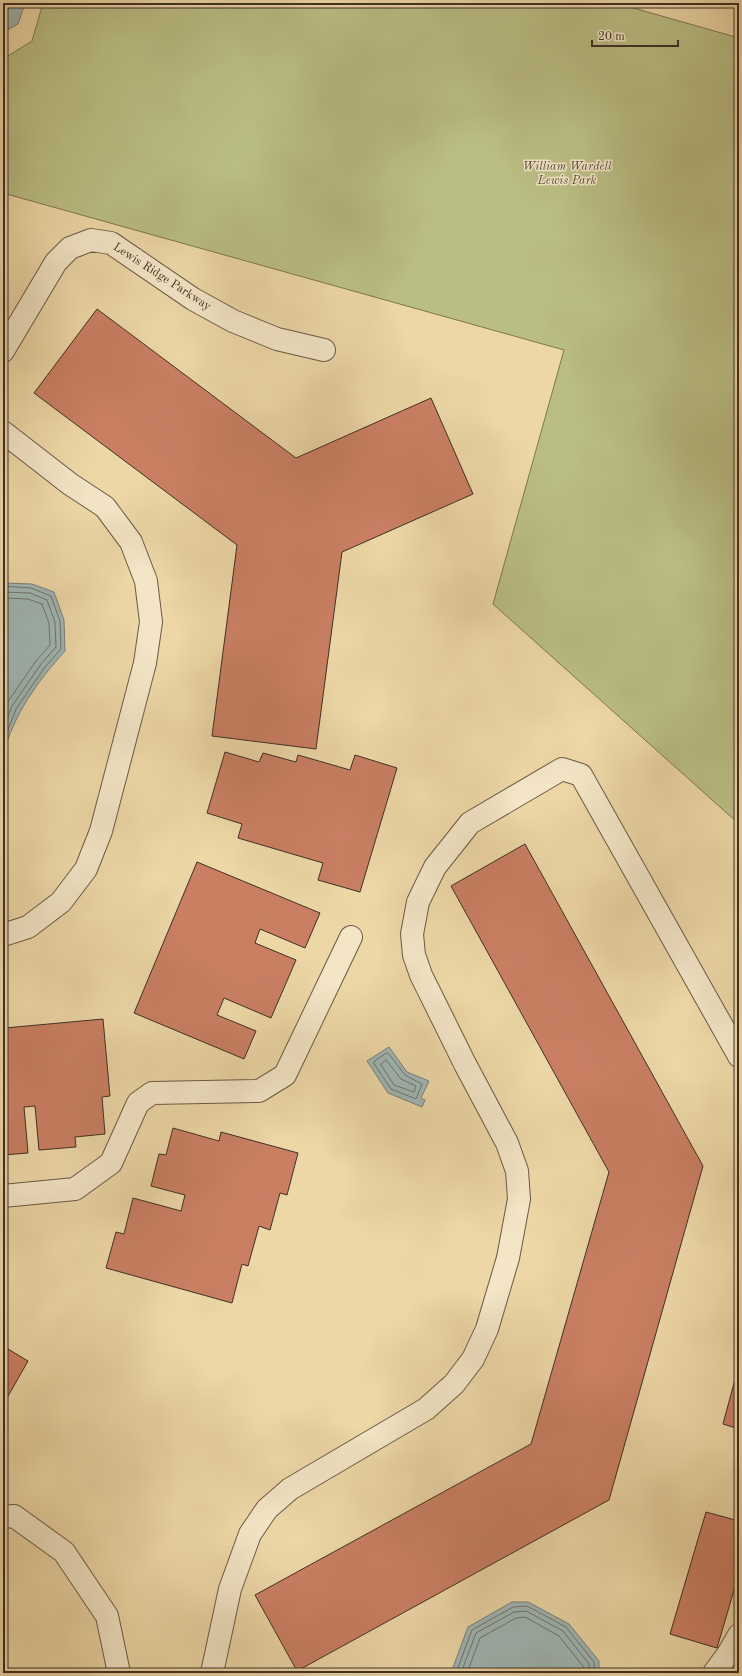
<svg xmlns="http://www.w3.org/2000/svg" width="742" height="1676" font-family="'Old Standard TT',serif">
	<rect width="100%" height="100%" fill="#edd7a7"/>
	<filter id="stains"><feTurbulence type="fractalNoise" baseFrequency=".005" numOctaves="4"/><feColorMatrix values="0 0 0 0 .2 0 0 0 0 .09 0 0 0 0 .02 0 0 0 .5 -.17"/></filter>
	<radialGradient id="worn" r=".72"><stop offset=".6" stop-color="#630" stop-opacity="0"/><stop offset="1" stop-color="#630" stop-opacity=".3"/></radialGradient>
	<!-- green -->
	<path fill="#babe85" stroke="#7c7755" d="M43 3H616L739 38V824L493 604 564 350 3 193V59L32 41Z"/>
	<!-- water -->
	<path fill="#9fb6b4" stroke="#78807b" d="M3 3H25L18 24 7 30 3 29Z
		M3 583 32 584 54 592 64 620 65 651C37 682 14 714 3 755Z
		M389 1047 407 1072 429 1081 421 1098 425 1100 422 1107 388 1093 367 1061Z
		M512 1602H528L569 1624 599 1661V1673H451L468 1627Z"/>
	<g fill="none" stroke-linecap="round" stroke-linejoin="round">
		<!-- shore -->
		<path stroke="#6e736c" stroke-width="1" d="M3 586 31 588 51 596 60 621 61 649 45 667 16 709 3 743
			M3 592 30 593 47 600 55 622 56 647 41 664 12 706 3 729
			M3 598 28 599 42 604 49 623 50 645 36 661 7 703 3 712
			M387 1053 389 1054 405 1075 422 1084 416 1099 391 1089 374 1064V1062Z
			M386 1060 401 1079 416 1086 414 1092 394 1085 381 1065Z
			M456 1673 472 1630 513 1607 527 1606 566 1627 594 1662 595 1673
			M461 1673 476 1633 514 1612 526 1611 563 1631 589 1664 590 1673
			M467 1673 480 1638 516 1618 525 1617 559 1636 583 1666 584 1673"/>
	</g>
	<!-- building -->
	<path fill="#ca7f63" stroke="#3d3025" d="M97 309 296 458 431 398 473 494 342 552 316 749 212 736 237 545 34 393Z
		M225 752 259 762 263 753 296 762 298 755 350 770 355 755 397 768 360 892 318 880 323 863 238 838 242 824 207 813Z
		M525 844 703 1166 609 1500 297 1671 255 1595 531 1444 609 1172 451 886Z
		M197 862 320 913 305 948 260 929 255 943 296 960 271 1018 224 998 217 1015 256 1031 244 1059 134 1013Z
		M103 1019 110 1096 102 1097 105 1134 75 1137 76 1147 39 1150 35 1106 24 1107 28 1153 3 1155V1040H6L5 1028Z
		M173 1128 219 1141 221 1132 298 1153 287 1195 280 1193 270 1230 259 1226 248 1266 242 1264 232 1303 106 1268 116 1232 124 1234 133 1198 181 1211 185 1195 151 1186 159 1154 166 1155Z
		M3 1346 28 1361 3 1405Z
		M737 1372H739V1429L723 1424Z
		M706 1512 739 1521V1573L717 1648 670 1634Z"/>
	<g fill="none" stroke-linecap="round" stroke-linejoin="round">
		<!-- minor casing -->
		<g stroke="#695a46" stroke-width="24">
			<path id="minor" d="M3 351 56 262 70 248 91 240 111 243 193 299 233 321 277 339 324 350
				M3 432 70 484 105 507 131 542 146 581 151 622 145 663 101 831 86 869 61 902 28 927 3 935
				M3 1196 75 1189 111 1163 138 1103 152 1093 259 1091 285 1075 351 937
				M3 1517 14 1516 64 1552 107 1616 119 1673
				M212 1673 230 1589 250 1534 267 1509 290 1489 426 1409 454 1384 473 1359 487 1329 508 1258 519 1199 517 1171 507 1143 465 1064 421 975 414 955 412 934 418 902 435 867 470 823 562 769 581 775 739 1056
				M714 1673 728 1654 739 1635"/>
		</g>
		<!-- minor -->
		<use href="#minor" stroke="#f3e5c6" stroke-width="22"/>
	</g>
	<g text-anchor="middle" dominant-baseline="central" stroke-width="3" stroke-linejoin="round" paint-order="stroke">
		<!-- park labels -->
		<g font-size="12" font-style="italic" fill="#564c38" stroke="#f3e5c6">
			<text x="567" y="167">William Wardell<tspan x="567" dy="14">Lewis Park</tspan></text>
		</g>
		<!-- street labels -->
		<g font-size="12" fill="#3d3025" stroke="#f3e5c6">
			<text transform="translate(162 277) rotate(33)">Lewis Ridge Parkway</text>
		</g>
	</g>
	<!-- margin -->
	<rect width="742" height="1676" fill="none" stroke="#edd7a7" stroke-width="16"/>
	<rect x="4" y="4" width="734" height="1668" fill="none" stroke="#3d3025" stroke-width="2"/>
	<rect x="8" y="8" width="726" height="1660" fill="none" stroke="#3d3025"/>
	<!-- scale -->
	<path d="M592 40v6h86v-6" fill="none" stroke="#3d3025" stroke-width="2"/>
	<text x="598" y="40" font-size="12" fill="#3d3025" stroke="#f3e5c6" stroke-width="3" paint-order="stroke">20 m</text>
	<rect width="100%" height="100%" filter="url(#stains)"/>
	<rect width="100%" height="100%" fill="url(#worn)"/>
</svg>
